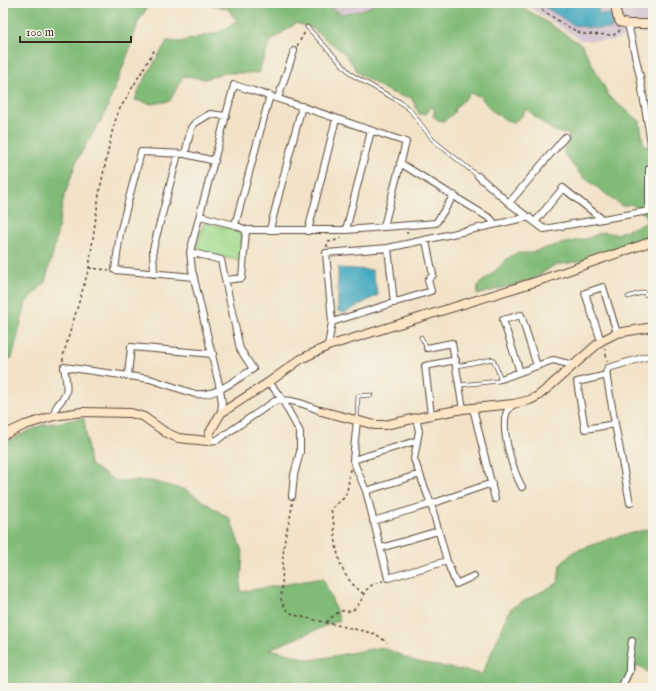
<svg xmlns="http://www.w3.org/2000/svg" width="656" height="691" font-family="'IM FELL English',serif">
	<rect width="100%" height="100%" fill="#f7f3e8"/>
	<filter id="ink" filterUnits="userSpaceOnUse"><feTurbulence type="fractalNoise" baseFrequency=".025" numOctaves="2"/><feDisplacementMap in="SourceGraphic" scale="8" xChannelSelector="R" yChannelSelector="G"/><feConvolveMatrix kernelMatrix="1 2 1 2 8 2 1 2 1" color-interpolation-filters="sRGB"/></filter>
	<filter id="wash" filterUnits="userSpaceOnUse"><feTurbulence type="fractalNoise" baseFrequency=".012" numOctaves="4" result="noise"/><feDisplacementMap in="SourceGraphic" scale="16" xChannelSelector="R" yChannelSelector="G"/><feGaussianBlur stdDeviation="0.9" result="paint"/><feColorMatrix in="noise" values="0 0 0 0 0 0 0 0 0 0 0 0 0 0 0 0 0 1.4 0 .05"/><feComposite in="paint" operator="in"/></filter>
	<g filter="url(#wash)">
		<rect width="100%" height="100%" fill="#f2e3c8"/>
		<!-- industrial -->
		<path fill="#d0bdcd" d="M323 3H386L337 20Z
			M523 3H653V33L636 32 612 41 581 40Z"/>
		<!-- green -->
		<path fill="#a2db8d" stroke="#6e8256" d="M206 222 239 231 243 237 240 261 196 251 203 225Z"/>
		<!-- forest -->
		<path fill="#81bb78" stroke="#5e724b" d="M3 3H150L138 22 129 51 105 113 77 160 64 197 54 249 45 282 26 303 12 358 3 361Z
			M206 3H329V7L341 14C351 12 369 10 376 3H517L582 45 610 98 640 121 643 143 653 150V236L627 248 590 260 555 265 533 279 477 295 478 285 492 274 508 258 516 253H530L556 245 589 238 602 232 616 234 646 223V215L631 204 622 206 582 176 563 153 569 134C550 134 541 120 526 109L522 116 514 122 508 121 491 110 480 96 469 93 465 99 455 108 454 113 444 121 438 120 433 116 435 109 431 107 426 114H419L411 97H403L388 91 359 74 345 54 313 29 296 23 270 42 258 73H222L206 79 183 76 170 101 152 104 135 100 141 85 167 41 180 42 220 32 237 21 228 9Z
			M84 418 90 465 116 481H151L186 490 230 519 243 554 240 592 323 578 340 620 270 649 312 660 382 647 414 661 482 674 511 608 558 583 560 565 573 552 615 537 653 528V676L638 665 626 688H3V443L42 425Z"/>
		<!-- water -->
		<path fill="#40a8c0" stroke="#3e696f" d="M539 3H598L599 14H610L612 29 592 28 573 25Z
			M338 268 372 270 378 295 344 313 338 311Z"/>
	</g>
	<g filter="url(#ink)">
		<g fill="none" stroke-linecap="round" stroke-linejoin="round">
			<!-- lane casing -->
			<g stroke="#564638" stroke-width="4.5">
				<path id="lane" d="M307 27 352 75 400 102 410 110 433 140 478 176
					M628 297 644 292 646 295 653 292
					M421 337 427 348
					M457 366 493 359 501 379 499 381 460 385
					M357 419 358 396 371 395"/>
			</g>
			<!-- street casing -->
			<g stroke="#564638" stroke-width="8">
				<path id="street" d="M628 24 640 77 653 155
					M278 98 294 51
					M185 154 191 128 195 123 210 114 226 116
					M400 163 491 219 495 224
					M478 176 509 203 544 229 649 211V169L653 168
					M509 203 565 137
					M200 216 235 225 246 230H346L436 223 454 195
					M535 222 563 188 602 219
					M235 225 270 95
					M270 229 302 106
					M346 230 371 131
					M308 231 336 119
					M388 248 394 303
					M154 274 153 249 178 154
					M194 277 115 270 120 233 141 152 185 154 215 161
					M226 280 242 278 246 230
					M332 322 431 291 428 280 433 275 426 241
					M601 341 585 293 603 287 617 333
					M328 346 332 322 326 253 388 248 529 217
					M427 348 452 343 463 409
					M520 372 503 320 521 315 537 366
					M128 375 131 347 213 354
					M607 375 577 382 585 429 615 424 606 373 608 368 653 355
					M501 379 553 360 573 365
					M269 382 282 399 300 432V452L294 475 292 496
					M513 404C511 407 507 410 506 414 501 432 513 471 522 487
					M473 408 495 499
					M221 413 222 403 220 389 192 270 190 252 234 85C292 102 348 123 406 142L384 226
					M431 415 425 366 456 360
					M54 416C55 403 62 403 66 393 68 385 65 375 64 367L150 379 195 394C216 397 235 380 253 369L240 349 221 260 190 252
					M357 420 353 460 366 491 388 578 447 561 431 504 414 459 419 431 416 419
					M615 424 630 503
					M208 441 217 440 275 401C291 398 307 405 321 411
					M353 460 416 441
					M366 491 420 474
					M373 521 431 504 492 483
					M381 548 438 531
					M447 561 456 584 474 576
					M621 688 629 671V662L632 641"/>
			</g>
			<!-- secondary casing -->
			<g stroke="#564638" stroke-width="10">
				<path id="secondary" d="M615 3 617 16 620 22 628 24H653
					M321 411 375 425H385L431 415 463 409 513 404 530 400 538 396 550 386 601 341 617 333 653 327
					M3 435 25 425 54 416 82 412 131 413 144 417 165 432 178 438 208 441 210 432 221 413 269 382 301 359 328 346 538 281 653 241"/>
			</g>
			<!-- path -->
			<path stroke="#564638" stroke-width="1.5" stroke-dasharray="3 3" stroke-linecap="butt" d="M532 3 563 24 582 34 613 35 618 33 620 29
				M297 46 305 32
				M406 233 411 232
				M327 247V242L334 241 343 237
				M89 268 109 270
				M605 348 607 362
				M63 361V356L89 268 99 194 112 132 118 112 155 49
				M350 469 348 487 345 497 331 509C339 544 331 570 364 594
				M292 503C292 516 285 532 284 546 282 563 283 581 281 599 284 610 288 612 298 616L376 634 387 643
				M327 622 328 620C332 617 337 612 342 611 347 610 350 613 354 609 368 597 359 587 383 581"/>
			<!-- lane -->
			<use href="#lane" stroke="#fff" stroke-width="3"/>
			<!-- street -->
			<use href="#street" stroke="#fff" stroke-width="6"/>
			<!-- secondary -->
			<use href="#secondary" stroke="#fee5c5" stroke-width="8"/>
		</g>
	</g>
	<!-- margin -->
	<rect width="656" height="691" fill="none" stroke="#f7f3e8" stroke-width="16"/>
	<!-- scale -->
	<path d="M20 36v6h111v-6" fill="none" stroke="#3b2a1e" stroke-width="2"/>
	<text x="26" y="36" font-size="12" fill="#3b2a1e" stroke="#f7f3e8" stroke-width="3" paint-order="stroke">100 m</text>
</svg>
